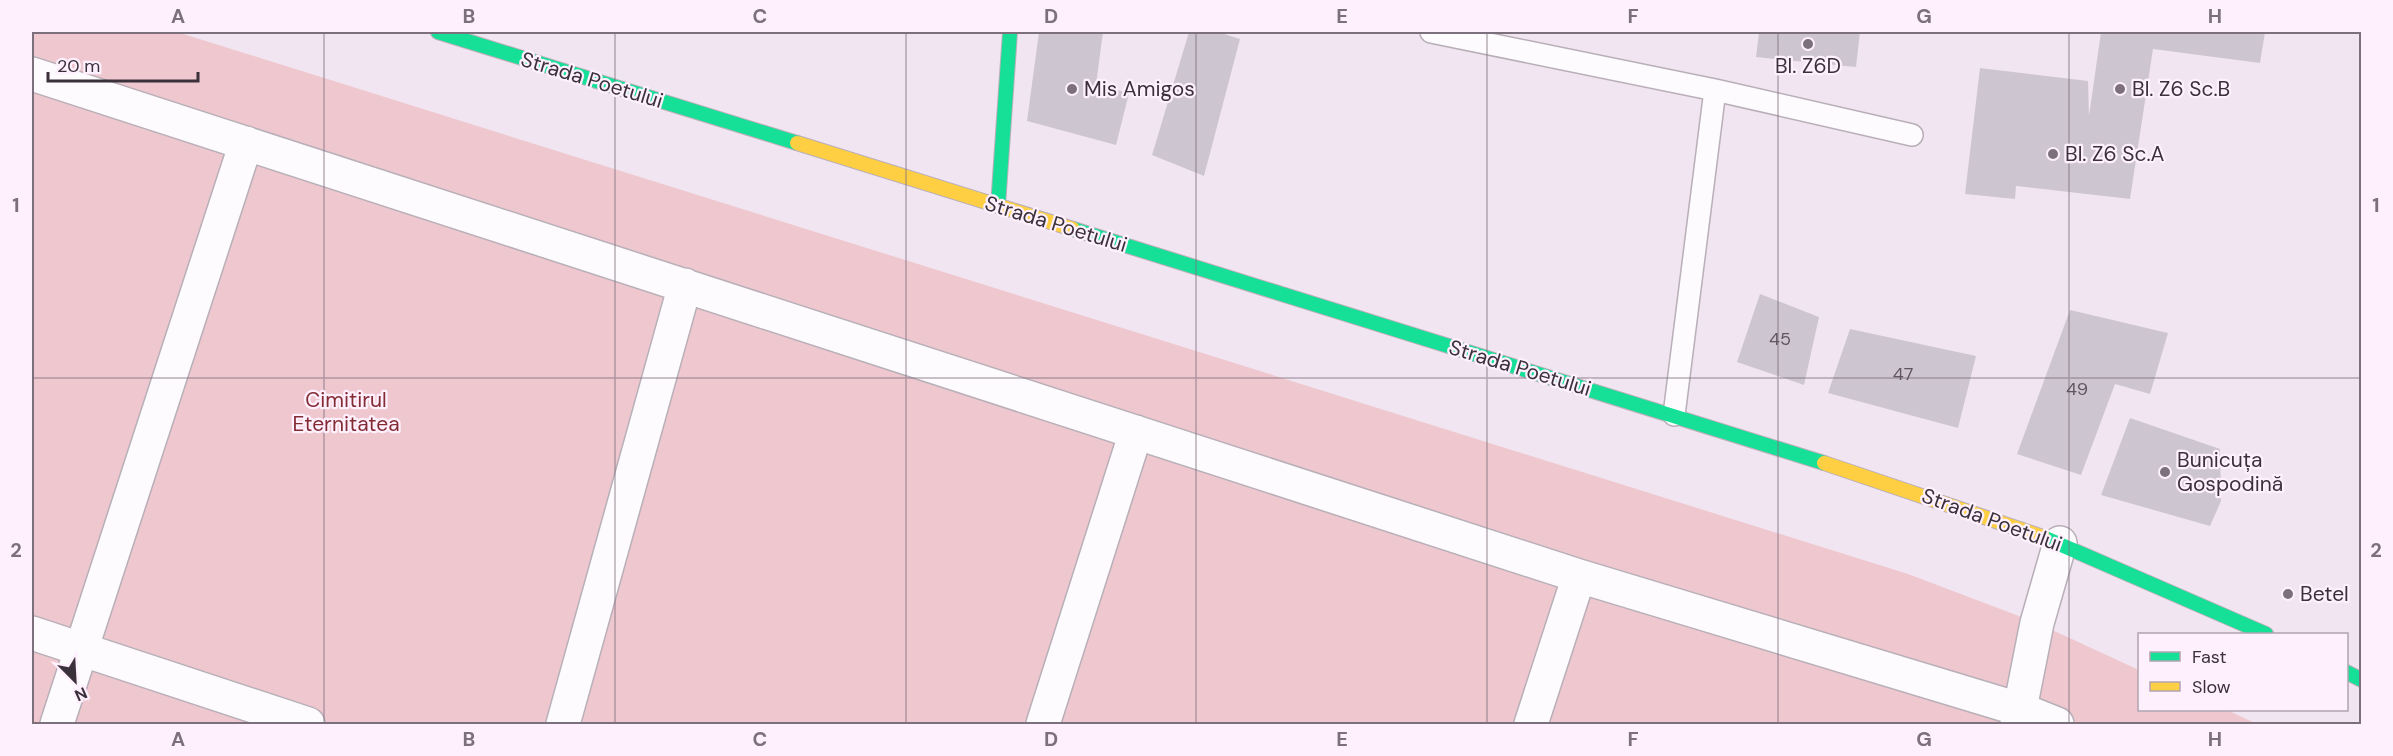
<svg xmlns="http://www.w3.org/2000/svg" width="2393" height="756" font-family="'DM Sans',sans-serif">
	<rect width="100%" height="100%" fill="#f1e5f1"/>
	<!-- green -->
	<path fill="#eec8ce" d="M32 32H177L1908 574 2037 623 2139 670 2140 710H2227L2257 724H32Z"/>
	<!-- building -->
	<path fill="#cdc6d0" d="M1039 32H1103L1096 85 1129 93 1116 145 1027 121Z
		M1189 32H1218L1240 39 1204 176 1152 155Z
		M1759 32H1860L1856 67 1756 57Z
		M2101 32H2265L2260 63 2153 49 2130 199 2016 186 2015 199 1965 194 1980 68 2088 81 2089 116Z
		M1760 294 1819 317 1804 385 1737 362Z
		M2070 310 2168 333 2150 394 2115 384 2081 475 2017 454Z
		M1850 329 1976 356 1958 428 1828 393Z
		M2130 418 2220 449 2221 501 2210 526 2101 495Z"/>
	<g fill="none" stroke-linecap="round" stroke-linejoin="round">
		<!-- lane casing -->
		<g stroke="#b8afb8" stroke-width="24">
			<path id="lane" d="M1431 32 1715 90 1674 415
				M1715 90 1912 135"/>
		</g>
		<!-- street casing -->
		<g stroke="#b8afb8" stroke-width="36">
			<path id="street" d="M32 74 1579 576 2022 710 2057 724
				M32 633 308 724
				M57 724 246 143
				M563 724 685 285
				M1043 724 1136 432
				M1531 724 1579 576
				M2017 724 2037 623 2060 543"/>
		</g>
		<!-- fast casing -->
		<g stroke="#b8afb8" stroke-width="16">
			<path id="fast" d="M438 32 797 143
				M998 206 1010 32
				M1073 229 1824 463
				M2043 537 2266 634
				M2346 672 2362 680"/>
		</g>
		<!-- slow casing -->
		<g stroke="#b8afb8" stroke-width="16">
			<path id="slow" d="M797 143 1073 229
				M1824 463 2043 537"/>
		</g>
		<!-- lane -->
		<use href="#lane" stroke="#fdfbfd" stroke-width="21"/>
		<!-- street -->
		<use href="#street" stroke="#fdfbfd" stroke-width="33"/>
		<!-- fast -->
		<use href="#fast" stroke="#16e098" stroke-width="14"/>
		<!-- slow -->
		<use href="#slow" stroke="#ffcf43" stroke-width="14"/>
	</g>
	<!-- grid -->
	<path fill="none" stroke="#7b707b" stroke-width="1.5" stroke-opacity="0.55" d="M324 32V724M615 32V724M906 32V724M1196 32V724M1487 32V724M1778 32V724M2069 32V724M32 378H2362"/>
	<!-- markers -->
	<g fill="#7b707b" stroke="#fff0fe" stroke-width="2">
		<circle cx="1808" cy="44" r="6"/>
		<circle cx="1072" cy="89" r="6"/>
		<circle cx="2120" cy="89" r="6"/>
		<circle cx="2053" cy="154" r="6"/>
		<circle cx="2165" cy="472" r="6"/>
		<circle cx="2288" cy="594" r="6"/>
	</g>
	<g text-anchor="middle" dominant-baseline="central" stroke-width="4.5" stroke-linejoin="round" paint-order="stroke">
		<!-- number labels -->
		<g font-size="18" fill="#605660">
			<text x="1780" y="339">45</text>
			<text x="1903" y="374">47</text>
			<text x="2077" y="389">49</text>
		</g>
		<!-- poi labels -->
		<g font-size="21" fill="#3b313b" stroke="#fff0fe" text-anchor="start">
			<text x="1808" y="66" text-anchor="middle">Bl. Z6D</text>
			<text x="1084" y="89">Mis Amigos</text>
			<text x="2132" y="89">Bl. Z6 Sc.B</text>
			<text x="2065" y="154">Bl. Z6 Sc.A</text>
			<text x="2177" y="460">Bunicuța<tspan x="2177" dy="24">Gospodină</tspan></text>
			<text x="2300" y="594">Betel</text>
		</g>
		<!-- street labels -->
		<g font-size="21" fill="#3b313b" stroke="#fff0fe">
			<text transform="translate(592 80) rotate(17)">Strada Poetului</text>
			<text transform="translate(1056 224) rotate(17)">Strada Poetului</text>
			<text transform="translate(1520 368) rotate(17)">Strada Poetului</text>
			<text transform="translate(1992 520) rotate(20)">Strada Poetului</text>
		</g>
		<!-- park labels -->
		<g font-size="21" fill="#842c34" stroke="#fff0fe">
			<text x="346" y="400">Cimitirul<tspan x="346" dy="24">Eternitatea</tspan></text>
		</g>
	</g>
	<!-- border -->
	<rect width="2393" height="756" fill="none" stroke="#fff0fe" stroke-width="66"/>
	<!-- legend -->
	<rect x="2138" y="633" width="210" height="78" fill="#fff0fe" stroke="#b1a4b0" stroke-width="1.5"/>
	<rect x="2150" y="652" width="30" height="9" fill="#16e098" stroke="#b1a4b0" stroke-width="1.5"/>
	<text x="2192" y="663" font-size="18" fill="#3b313b">Fast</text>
	<rect x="2150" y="682" width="30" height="9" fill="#ffcf43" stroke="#b1a4b0" stroke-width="1.5"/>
	<text x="2192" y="693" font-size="18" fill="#3b313b">Slow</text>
	<!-- north arrow -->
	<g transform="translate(75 681) rotate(156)" stroke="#fff0fe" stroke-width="4.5" paint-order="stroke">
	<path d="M0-4.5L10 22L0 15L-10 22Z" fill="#3b313b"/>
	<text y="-9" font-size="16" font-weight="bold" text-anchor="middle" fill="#3b313b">N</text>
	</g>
	<!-- scale -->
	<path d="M48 72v9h150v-9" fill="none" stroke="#3b313b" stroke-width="3"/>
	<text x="57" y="72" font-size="18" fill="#3b313b" stroke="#fff0fe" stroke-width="4.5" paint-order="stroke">20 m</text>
	<rect x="33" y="33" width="2327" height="690" fill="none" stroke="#7b707b" stroke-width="2"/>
	<g font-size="20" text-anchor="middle" font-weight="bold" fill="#7b707b">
		<text x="178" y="23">A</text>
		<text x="469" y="23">B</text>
		<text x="760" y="23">C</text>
		<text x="1051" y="23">D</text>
		<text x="1342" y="23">E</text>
		<text x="1633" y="23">F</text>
		<text x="1924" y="23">G</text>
		<text x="2215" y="23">H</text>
		<text x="16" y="212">1</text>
		<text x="2376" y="212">1</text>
		<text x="16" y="557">2</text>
		<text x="2376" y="557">2</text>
		<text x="178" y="746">A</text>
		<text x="469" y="746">B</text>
		<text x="760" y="746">C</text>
		<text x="1051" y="746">D</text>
		<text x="1342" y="746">E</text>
		<text x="1633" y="746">F</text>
		<text x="1924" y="746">G</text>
		<text x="2215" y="746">H</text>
	</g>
</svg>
